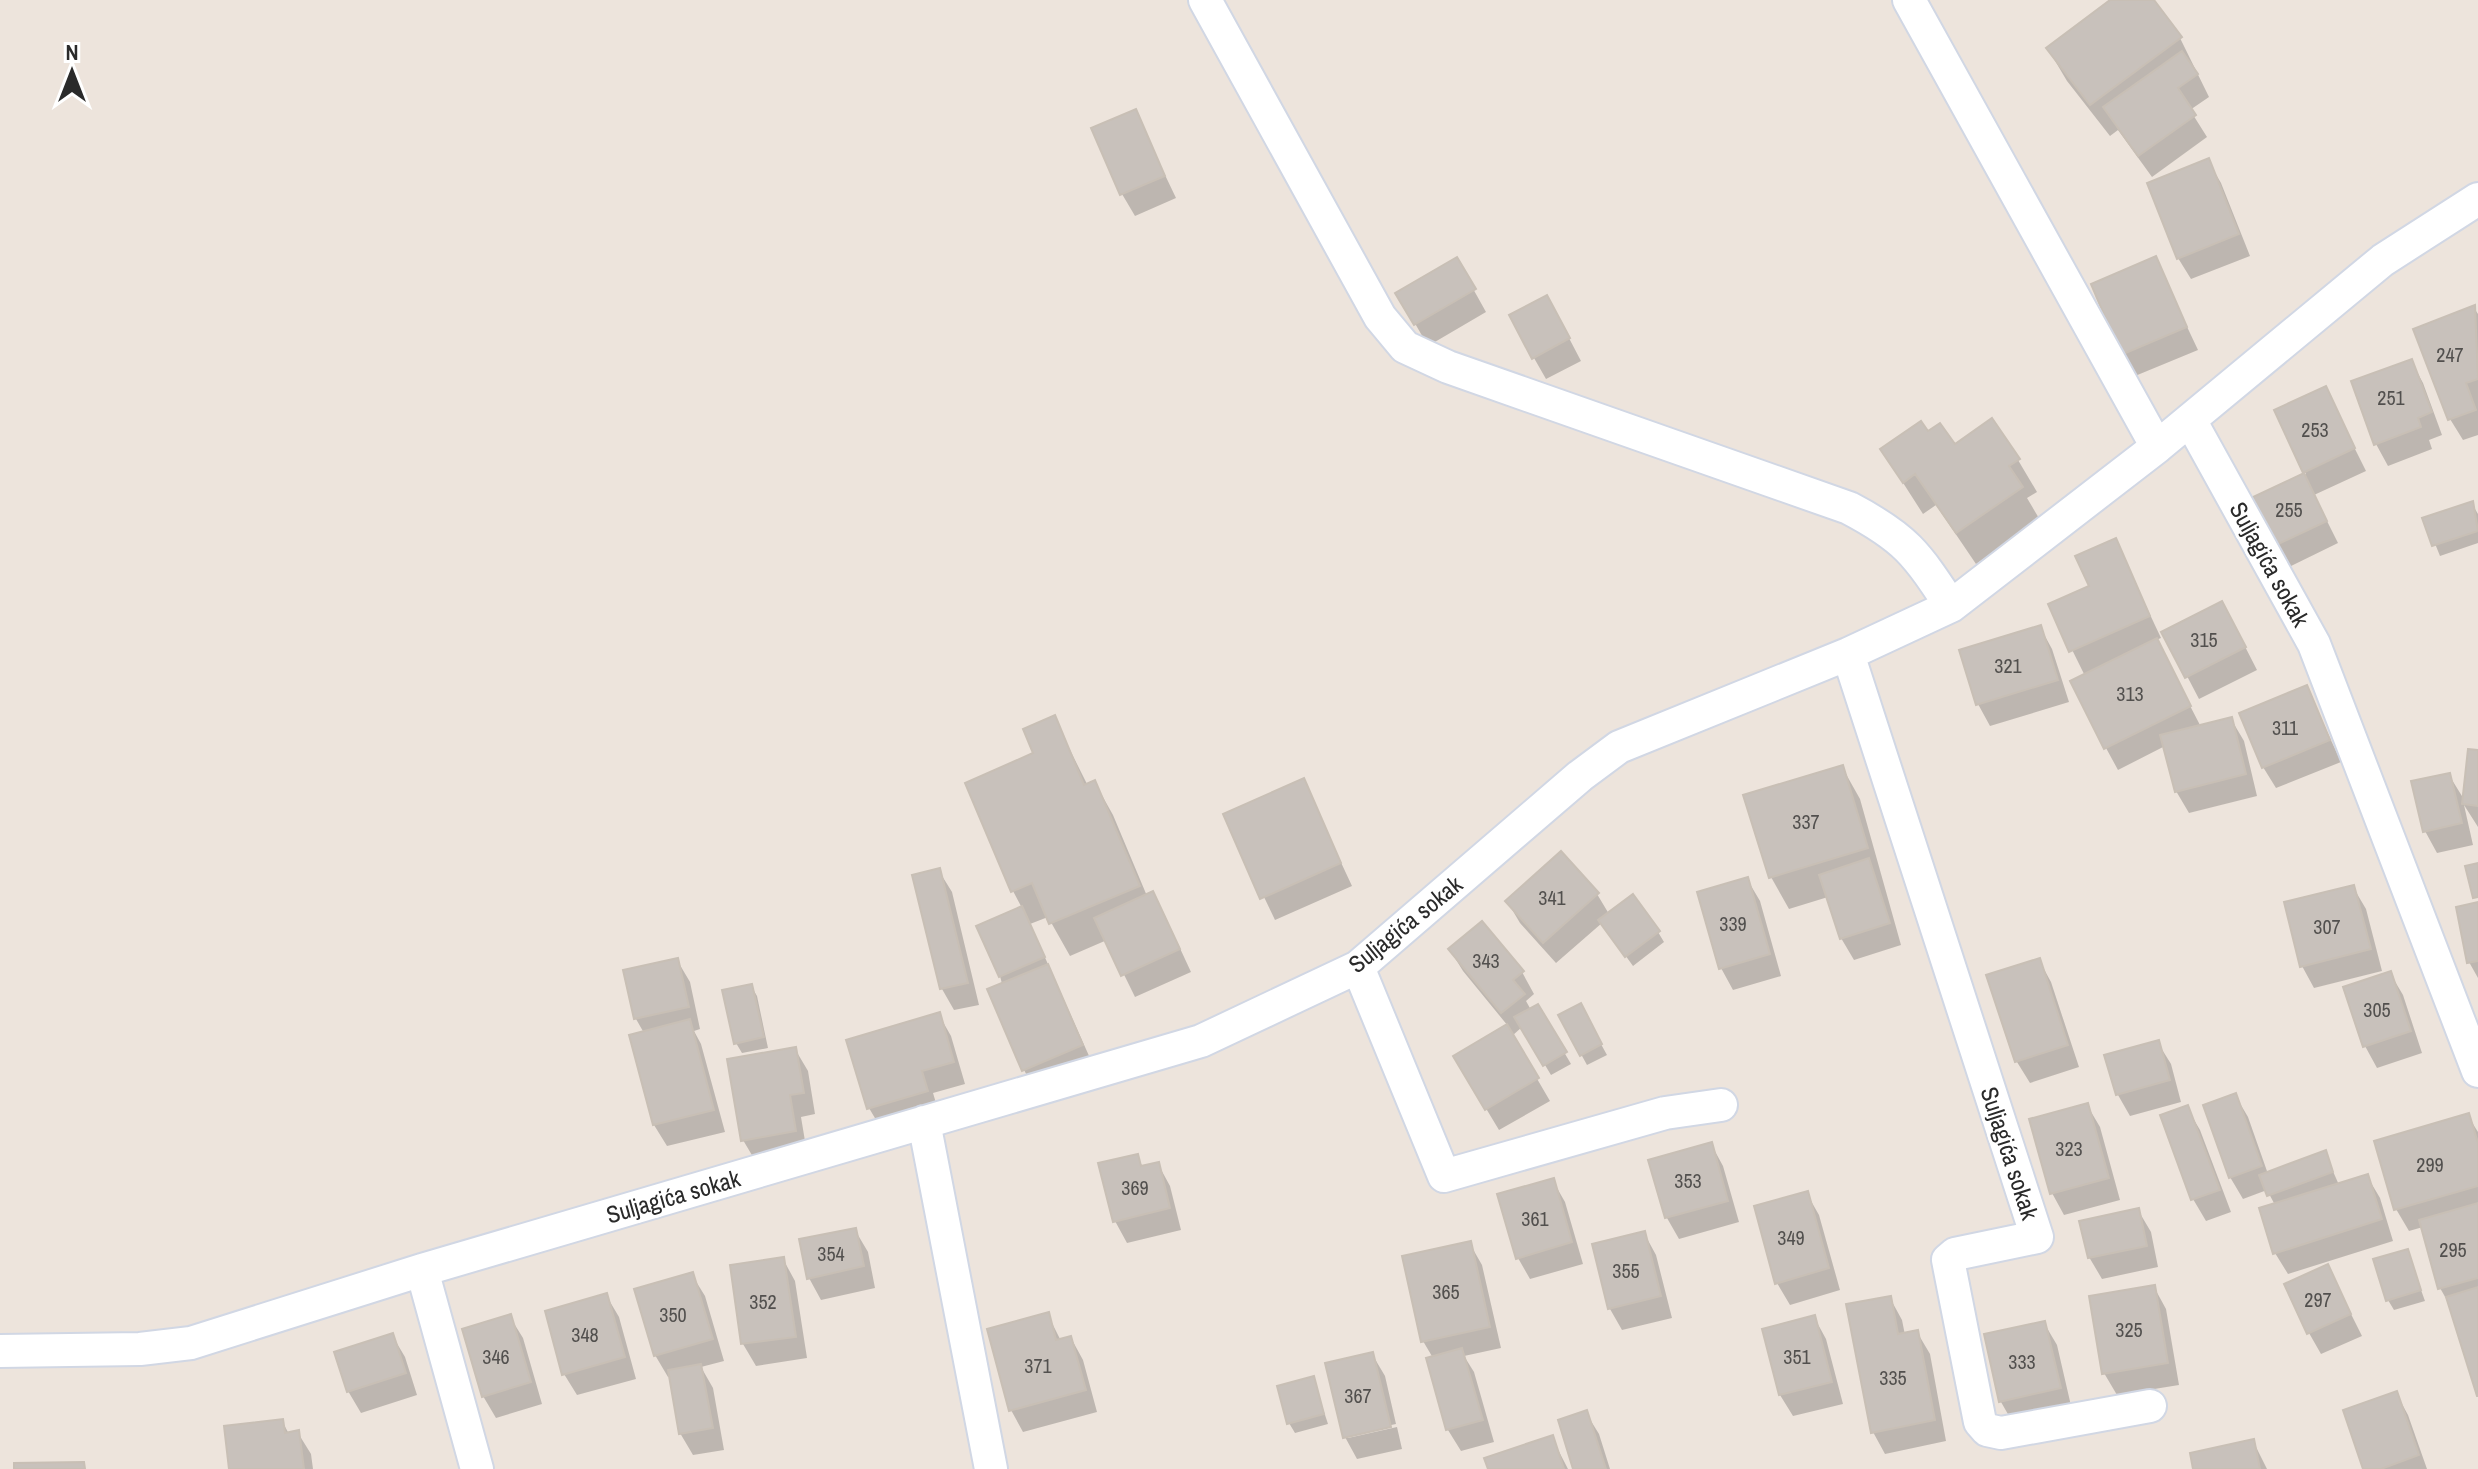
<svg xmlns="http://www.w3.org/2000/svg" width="2478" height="1469" font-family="'Archivo Narrow',sans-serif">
	<rect width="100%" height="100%" fill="#ede4dc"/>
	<!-- shadow -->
	<path fill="#0003" d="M2113 0H2151L2180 38 2209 97 2190 110 2207 137 2152 177 2118 130 2110 136 2067 81 2048 49Z
		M1135 112 1176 198 1135 216 1122 194Z
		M2208 161 2221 183 2250 256 2191 279 2178 258Z
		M2155 259 2198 350 2135 376 2123 354Z
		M1457 260 1486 312 1428 346 1398 294Z
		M2474 308 2478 314V435L2463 440 2450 419Z
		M1559 319 1581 361 1546 379 1534 358Z
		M2411 361 2423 383 2442 435 2429 440 2432 449 2388 466 2376 444Z
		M2325 389 2366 471 2314 495 2338 543 2289 567 2254 499 2306 474 2277 411Z
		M1928 434 1954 447 2018 460 2037 492 2027 498 2040 520 1976 564 1936 505 1923 514 1882 450Z
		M2472 504 2478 514V543L2440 556 2425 519Z
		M2115 540 2161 638 2156 640 2201 727 2231 719 2244 741 2257 796 2189 813 2176 791 2165 746 2118 770 2106 748 2085 676 2050 605 2091 587Z
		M2234 625 2257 670 2199 699 2164 632Z
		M2040 627 2052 649 2069 702 1990 726 1978 704 1961 651Z
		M2307 688 2341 762 2276 788 2263 767Z
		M1054 718 1088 786 1095 783 1113 815 1147 896 1153 894 1165 916 1191 972 1135 997 1107 940 1070 956 1048 917 1030 924 1094 1067 1036 1092 1024 1070 1000 976 1022 908 1013 891 1036 754Z
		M2478 752V827L2464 805 2473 845 2437 853 2425 831 2449 775 2465 801Z
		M1842 767 1860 799 1901 945 1854 960 1841 938 1828 897 1789 909 1771 877Z
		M1303 781 1352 886 1275 920 1225 815Z
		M939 871 952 892 979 1005 954 1010 942 989Z
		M1747 879 1760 901 1781 976 1733 990 1721 968Z
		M2353 887 2366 909 2382 971 2314 988 2302 966Z
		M1597 894 1609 914 1658 932 1664 942 1633 966 1602 923 1556 963 1520 923 1507 901Z
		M2478 904V978L2469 962Z
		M1450 950 1522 972 1534 994 1526 1001 1531 1010 1537 1006 1571 1064 1551 1075 1522 1027 1512 1036 1550 1101 1499 1130 1455 1057 1508 1026 1463 971Z
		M677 960 690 982 700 1029 694 1031 701 1044 725 1132 667 1146 654 1125 632 1037 644 1033 636 1019 625 972Z
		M2039 960 2051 982 2079 1067 2030 1083 2017 1062 1989 976Z
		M2390 973 2403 995 2422 1053 2377 1068 2365 1046Z
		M751 986 757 996 768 1048 742 1053 736 1043Z
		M1580 1006 1607 1055 1587 1065 1560 1016Z
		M939 1015 951 1036 965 1084 933 1093 939 1113 882 1130 869 1108Z
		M2158 1043 2171 1064 2181 1102 2130 1116 2118 1095 2107 1057Z
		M795 1049 808 1071 815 1114 801 1117 807 1153 756 1162 743 1140Z
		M2235 1095 2248 1117 2268 1174 2325 1153 2339 1185 2367 1176 2380 1198 2393 1241 2288 1274 2275 1253V1205L2267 1190 2243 1199 2230 1177Z
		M2087 1105 2100 1127 2120 1200 2064 1215 2052 1193Z
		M2187 1108 2200 1130 2231 1212 2206 1221 2193 1199Z
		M2468 1116 2478 1132V1391L2452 1309 2440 1288 2423 1227 2409 1231 2396 1209Z
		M1711 1144 1723 1166 1739 1222 1679 1239 1667 1218 1651 1161Z
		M1137 1156 1143 1168 1158 1164 1170 1186 1181 1230 1127 1243 1115 1221Z
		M1553 1181 1565 1202 1583 1264 1530 1279 1518 1258Z
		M1807 1194 1819 1215 1840 1290 1790 1305 1777 1283Z
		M2138 1210 2151 1232 2158 1267 2102 1279 2089 1257Z
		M855 1230 868 1252 875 1288 821 1300 809 1278Z
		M1644 1233 1656 1255 1672 1318 1622 1330 1610 1309 1594 1246Z
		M1470 1244 1482 1265 1501 1348 1464 1356 1474 1372 1494 1442 1461 1451 1448 1430 1428 1359 1433 1358 1423 1341Z
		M2407 1251 2425 1301 2394 1310 2388 1300Z
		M783 1259 795 1281 807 1358 756 1366 743 1344 732 1267Z
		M2327 1266 2362 1336 2321 1354 2309 1333Z
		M692 1275 705 1296 724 1361 701 1367 713 1388 724 1450 693 1455 680 1433 671 1376 668 1377 655 1355Z
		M2154 1287 2166 1309 2179 1385 2117 1395 2104 1373Z
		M606 1295 619 1317 636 1379 577 1395 564 1374Z
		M1890 1298 1902 1320 1905 1335 1917 1332 1930 1354 1946 1441 1885 1454 1873 1432Z
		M1048 1315 1061 1341 1071 1338 1083 1360 1097 1412 1023 1432 1011 1410Z
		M510 1317 523 1338 542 1404 496 1418 483 1396Z
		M1814 1317 1826 1339 1843 1404 1793 1416 1780 1395Z
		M2044 1323 2057 1345 2072 1410 2013 1423 2001 1402 1986 1336Z
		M392 1335 405 1357 417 1395 361 1413 348 1391Z
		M1372 1354 1385 1376 1396 1424 1348 1434V1438L1397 1427 1402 1449 1357 1459 1345 1437Z
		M1313 1378 1328 1424 1295 1433 1289 1423Z
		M2396 1393 2408 1415 2427 1469H2366Z
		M1586 1413 1599 1434 1610 1469H1575Z
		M282 1421 289 1434 298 1433 311 1454 313 1469H231Z
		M1552 1438 1568 1469H1490Z
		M2253 1441 2267 1469H2195Z"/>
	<!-- building -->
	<path fill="#c8c1bb" stroke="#c8bfb5" stroke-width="2" d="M2110 0H2154L2182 37 2090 105 2046 48Z
		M2182 51 2198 74 2178 88 2196 115 2138 156 2103 107Z
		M1136 109 1165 176 1120 195 1091 128Z
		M2209 158 2239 234 2177 259 2147 183Z
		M2156 256 2187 327 2121 355 2091 284Z
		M1457 257 1476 289 1414 325 1395 293Z
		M1547 295 1570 338 1532 359 1509 315Z
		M2475 305 2478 379 2466 383 2476 410 2448 420 2413 329Z
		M2412 359 2432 412 2418 418 2421 427 2374 445 2351 381Z
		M2326 386 2355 448 2303 473 2274 410Z
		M1992 418 2020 459 2009 466 2023 487 1956 533 1915 474 1903 483 1880 449 1921 421 1928 431 1940 423 1955 444Z
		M2304 473 2327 521 2274 546 2251 498Z
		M2473 501 2478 531 2432 546 2422 518Z
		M2116 538 2150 616 2069 652 2048 604 2089 586 2075 556Z
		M2222 601 2246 647 2185 678 2161 632Z
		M2041 625 2058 680 1976 705 1959 650Z
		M2157 638 2191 706 2104 749 2070 681Z
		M2307 685 2330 740 2262 768 2239 713Z
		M1055 715 1084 785 1095 780 1140 886 1049 924 1032 883 1011 892 965 783 1033 753 1023 729Z
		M2232 717 2246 774 2175 792 2160 735Z
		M2468 749 2478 750V806L2462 804Z
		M1843 765 1868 848 1769 878 1743 795Z
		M2450 773 2462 823 2423 832 2411 781Z
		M1304 778 1341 863 1260 899 1223 814Z
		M1561 851 1599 893 1543 943 1505 901Z
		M1869 858 1890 923 1840 939 1819 875Z
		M2478 863V897L2473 898 2465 866Z
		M940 868 968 983 940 989 912 875Z
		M1748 877 1770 954 1719 969 1697 892Z
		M2354 885 2371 949 2300 967 2284 902Z
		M1153 891 1180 949 1121 976 1094 918Z
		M1633 894 1660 931 1625 957 1598 920Z
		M2478 902V961L2467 963 2456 907Z
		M1022 906 1045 957 999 977 976 926Z
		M1482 921 1524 971 1513 980 1525 994 1501 1013 1448 949Z
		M678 958 689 1007 634 1019 623 970Z
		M2040 958 2068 1045 2015 1062 1986 975Z
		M1048 964 1083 1045 1022 1071 987 989Z
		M2391 971 2411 1031 2363 1047 2343 987Z
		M752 984 764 1037 734 1044 722 990Z
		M1581 1003 1602 1044 1580 1056 1558 1015Z
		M1538 1004 1567 1052 1543 1066 1514 1017Z
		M940 1012 954 1062 922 1071 928 1091 867 1109 846 1040Z
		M690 1019 714 1110 653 1125 629 1035Z
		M1507 1024 1539 1078 1485 1110 1453 1056Z
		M2159 1040 2170 1080 2116 1095 2104 1055Z
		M796 1047 804 1093 790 1095 796 1131 741 1141 727 1059Z
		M2236 1093 2262 1166 2229 1178 2203 1105Z
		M2088 1103 2109 1178 2050 1194 2029 1119Z
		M2188 1105 2220 1190 2191 1200 2160 1115Z
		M2469 1113 2478 1143V1186L2394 1210 2374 1141Z
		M1712 1142 1728 1201 1665 1218 1648 1160Z
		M2326 1150 2333 1172 2267 1196 2259 1175Z
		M1138 1154 1141 1166 1159 1162 1170 1208 1113 1222 1098 1163Z
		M2368 1174 2382 1219 2273 1254 2259 1208Z
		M1554 1178 1572 1242 1516 1259 1497 1194Z
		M1808 1191 1829 1268 1775 1284 1754 1206Z
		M2478 1203V1278L2438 1289 2419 1220Z
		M2139 1208 2147 1246 2088 1258 2079 1221Z
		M856 1228 864 1266 807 1279 799 1239Z
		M1645 1231 1661 1296 1608 1309 1592 1244Z
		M1471 1241 1490 1327 1421 1342 1402 1256Z
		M2408 1249 2421 1290 2386 1301 2373 1259Z
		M784 1257 796 1337 741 1344 730 1265Z
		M2328 1264 2351 1314 2307 1334 2284 1284Z
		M693 1272 713 1339 654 1356 634 1289Z
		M2155 1285 2168 1363 2102 1374 2089 1296Z
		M2478 1287V1396H2477L2446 1297Z
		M607 1293 625 1357 562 1375 545 1311Z
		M1891 1296 1898 1334 1918 1330 1935 1420 1871 1433 1846 1304Z
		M1049 1312 1056 1340 1071 1336 1086 1390 1009 1411 987 1329Z
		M511 1314 531 1382 482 1397 462 1329Z
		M1815 1315 1832 1382 1779 1395 1762 1329Z
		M2045 1321 2061 1388 1999 1402 1984 1334Z
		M393 1333 406 1373 347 1392 334 1352Z
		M1462 1348 1483 1420 1446 1430 1426 1358Z
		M1373 1352 1391 1427 1343 1438 1325 1363Z
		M701 1364 713 1428 679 1434 668 1370Z
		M1314 1376 1324 1414 1287 1424 1277 1386Z
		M2397 1391 2419 1455 2381 1469H2363L2343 1410Z
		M1587 1410 1606 1469H1573L1558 1420Z
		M283 1419 285 1433 299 1430 304 1469H229L224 1426Z
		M1553 1435 1564 1469H1488L1484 1458Z
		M2254 1439 2260 1469H2193L2190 1453Z
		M84 1462 85 1469H14V1463Z"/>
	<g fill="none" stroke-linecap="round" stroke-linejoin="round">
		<!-- minor casing -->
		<g stroke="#d1d7e4" stroke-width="36">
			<path id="minor" d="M1205 0 1380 317 1405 347 1448 367 1849 508C1906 538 1916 553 1951 606
				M1909 0 2157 447
				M2190 420 2314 644 2478 1071
				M1848 654 2037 1237 1955 1254 1948 1260 1980 1422 1987 1430 2001 1433 2150 1406
				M1358 967 1444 1176 1665 1113 1721 1105
				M924 1122 991 1469
				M422 1270 477 1469
				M0 1351 140 1349 191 1343 422 1270 1201 1041 1358 967 1580 776 1619 747 1848 654 1951 606 2157 447 2383 260 2478 199"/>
		</g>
		<!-- minor -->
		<use href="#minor" stroke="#fff" stroke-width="32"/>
	</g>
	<g text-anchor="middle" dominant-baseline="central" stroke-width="6" stroke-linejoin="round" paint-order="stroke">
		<!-- number labels -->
		<g font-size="20" fill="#52504e">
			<text x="2450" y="354">247</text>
			<text x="2391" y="397">251</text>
			<text x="2315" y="429">253</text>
			<text x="2289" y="509">255</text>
			<text x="2204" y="639">315</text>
			<text x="2008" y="665">321</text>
			<text x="2130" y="693">313</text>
			<text x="2285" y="727">311</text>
			<text x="1806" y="821">337</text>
			<text x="1552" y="897">341</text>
			<text x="1733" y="923">339</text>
			<text x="2327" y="926">307</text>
			<text x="1486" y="960">343</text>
			<text x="2377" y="1009">305</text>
			<text x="2069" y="1148">323</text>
			<text x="2430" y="1164">299</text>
			<text x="1688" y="1180">353</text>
			<text x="1135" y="1187">369</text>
			<text x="1535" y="1218">361</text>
			<text x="1791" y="1237">349</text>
			<text x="2453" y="1249">295</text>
			<text x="831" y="1253">354</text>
			<text x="1626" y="1270">355</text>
			<text x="1446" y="1291">365</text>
			<text x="2318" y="1299">297</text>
			<text x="763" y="1301">352</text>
			<text x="673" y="1314">350</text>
			<text x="2129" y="1329">325</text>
			<text x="585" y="1334">348</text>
			<text x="496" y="1356">346</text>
			<text x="1797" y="1356">351</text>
			<text x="2022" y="1361">333</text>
			<text x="1038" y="1365">371</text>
			<text x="1893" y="1377">335</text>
			<text x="1358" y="1395">367</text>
		</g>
		<!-- street labels -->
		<g font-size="24" fill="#2a2a2a" stroke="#fff">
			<text transform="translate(2270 564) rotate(61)">Suljagića sokak</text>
			<text transform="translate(1405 924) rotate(-39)">Suljagića sokak</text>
			<text transform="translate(2010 1153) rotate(72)">Suljagića sokak</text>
			<text transform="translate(673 1196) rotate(-16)">Suljagića sokak</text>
		</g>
	</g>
	<!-- north arrow -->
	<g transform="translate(72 72)" stroke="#ffffff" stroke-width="6" paint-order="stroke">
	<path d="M0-6L14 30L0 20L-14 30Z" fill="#2a2a2a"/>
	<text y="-12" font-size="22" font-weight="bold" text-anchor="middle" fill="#2a2a2a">N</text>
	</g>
</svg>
